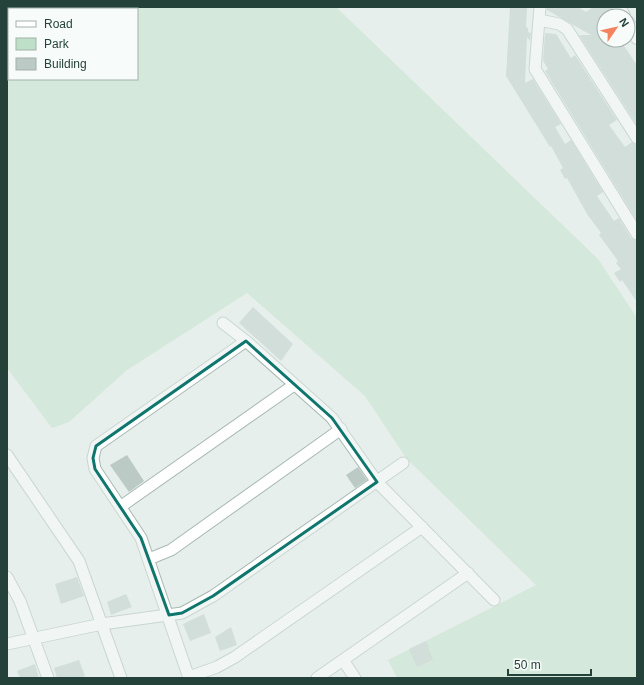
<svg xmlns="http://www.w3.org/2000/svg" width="644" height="685" font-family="Arial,sans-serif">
	<rect width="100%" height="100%" fill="#e6efeb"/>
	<!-- green -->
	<path fill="#bfe0c8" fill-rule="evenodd" d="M7 7H336L598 259 637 318V678H397L388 660 536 585 406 458 365 396 247 293 127 370 69 422 52 428 7 368ZM9 9H137V79H9Z"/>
	<!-- building -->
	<path fill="#bbcac4" d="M510 7H527L526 27 528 28V32L531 33 530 41 527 37 525 83 533 79 561 124 555 127 565 144 571 140 603 192 597 196 614 221 619 218 631 238 637 241V302L622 280 620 282 614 273 621 269 616 263 618 261 599 235 601 233 587 214 567 178 565 179 560 170 563 168 551 146 550 147 506 76Z
		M547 7H578L586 12 593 7H612L615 16H604V40H620L637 65V125L579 35H591L547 10Z
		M545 33 556 34 571 58 575 55 617 120 609 125 625 147 632 142 637 145V221L545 71 548 69 543 61Z
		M253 307 293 344 281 361 239 323Z
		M127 455 144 481 129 492 110 465Z
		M358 467 367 480 355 488 346 475Z
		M77 577 84 596 61 604 55 584Z
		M126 594 132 607 111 615 107 602Z
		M204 614 211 633 190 641 183 624Z
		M231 627 237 645 220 651 215 637Z
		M426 641 433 660 417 667 409 649Z
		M79 660 85 676 79 678H57L54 668Z
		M35 664 39 678H20L17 671Z"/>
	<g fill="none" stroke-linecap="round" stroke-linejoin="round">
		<!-- minor casing -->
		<g stroke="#a8b8b2" stroke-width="13">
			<path id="minor" d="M540 7 535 69 637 234
				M539 20 559 24 567 29 637 138
				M223 323 246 341 332 418 377 482 494 600
				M7 455 79 561 121 678
				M120 507 294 385
				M149 559 171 550 341 429
				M7 577 20 601 48 678
				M7 644 102 624 182 613 213 596 403 463
				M343 660 355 678
				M189 677 217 667 235 657 422 527
				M189 678 141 538 95 469 93 458 96 446 246 341
				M317 678 468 573"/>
		</g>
		<!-- tertiary casing -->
		<g stroke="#a8b8b2" stroke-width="14">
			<path id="tertiary" d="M619 7 624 16
				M628 22 637 38"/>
		</g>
		<!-- minor -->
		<use href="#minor" stroke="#fff" stroke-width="11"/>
		<!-- tertiary -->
		<use href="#tertiary" stroke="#fff" stroke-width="12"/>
	</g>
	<!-- marked area -->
	<path d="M0 0H644V685H0ZM246 341 332 418 377 482 213 596 182 613 169 615 141 538 95 469 93 458 96 446Z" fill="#e6efeb" fill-opacity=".55" fill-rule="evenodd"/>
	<path fill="none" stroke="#0f766e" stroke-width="3" stroke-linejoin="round" d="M246 341 332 418 377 482 213 596 182 613 169 615 141 538 95 469 93 458 96 446Z"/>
	<!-- border -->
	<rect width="644" height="685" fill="none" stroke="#24423a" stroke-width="16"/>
	<!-- legend -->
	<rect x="8" y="8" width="130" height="72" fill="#f7fbf9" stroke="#a3b1ad"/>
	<rect x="16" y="21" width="20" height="6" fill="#ffffff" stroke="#a3b1ad"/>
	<text x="44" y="28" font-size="12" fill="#24423a">Road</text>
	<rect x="16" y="38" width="20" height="12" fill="#bfe0c8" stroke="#a3b1ad"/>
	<text x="44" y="48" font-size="12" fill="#24423a">Park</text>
	<rect x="16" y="58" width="20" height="12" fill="#bbcac4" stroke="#a3b1ad"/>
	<text x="44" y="68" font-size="12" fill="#24423a">Building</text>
	<!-- north arrow -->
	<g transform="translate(616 28) rotate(56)"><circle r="19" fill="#f7fbf9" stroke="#a3b1ad"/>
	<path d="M0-3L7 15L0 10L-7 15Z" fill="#f4845f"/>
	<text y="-6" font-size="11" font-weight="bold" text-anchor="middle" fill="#24423a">N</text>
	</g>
	<!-- scale -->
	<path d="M508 669v6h83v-6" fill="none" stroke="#24423a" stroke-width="2"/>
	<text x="514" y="669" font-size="12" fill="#24423a" stroke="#f7fbf9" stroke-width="3" paint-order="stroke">50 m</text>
</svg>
